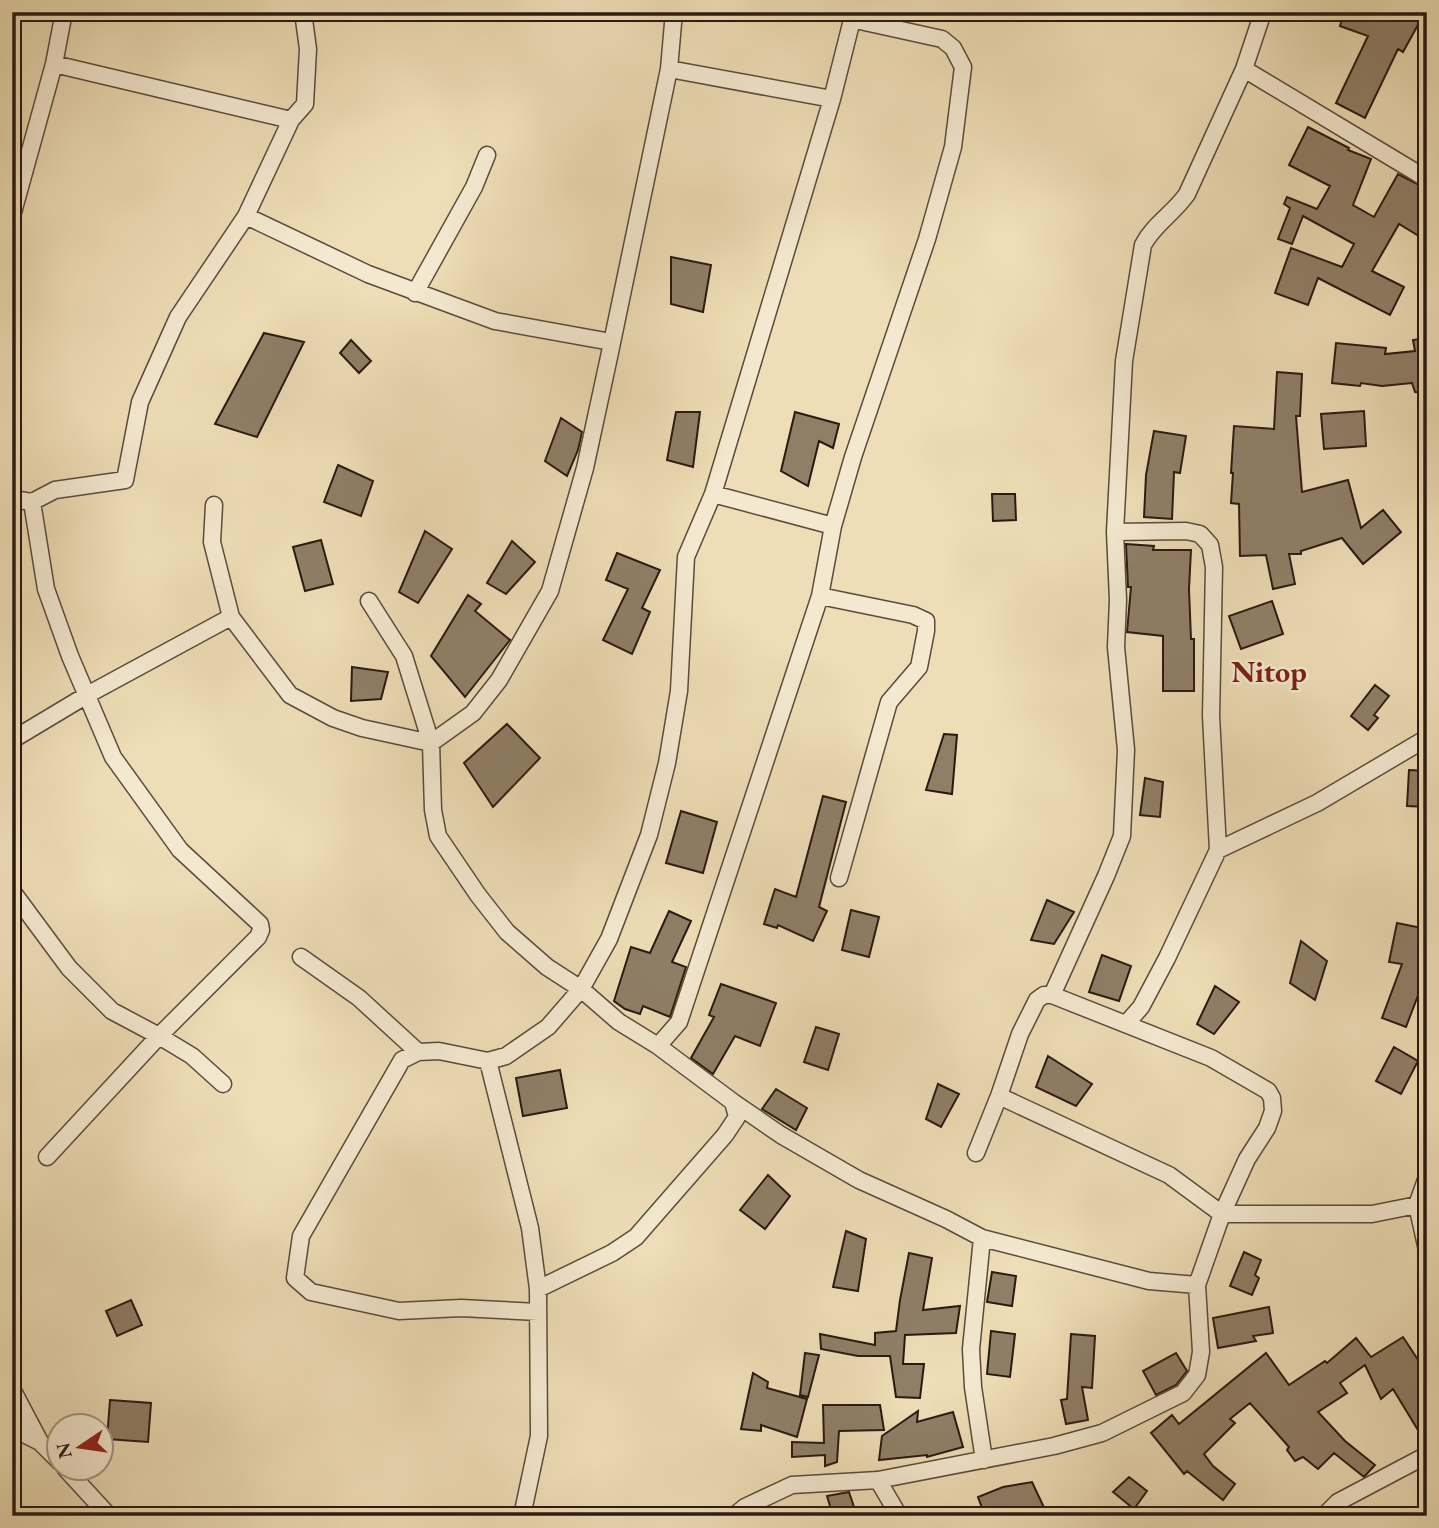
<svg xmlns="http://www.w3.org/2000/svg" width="1439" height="1528" font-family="'EB Garamond',serif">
	<rect width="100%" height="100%" fill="#eeddb6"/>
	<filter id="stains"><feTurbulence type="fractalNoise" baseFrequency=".00286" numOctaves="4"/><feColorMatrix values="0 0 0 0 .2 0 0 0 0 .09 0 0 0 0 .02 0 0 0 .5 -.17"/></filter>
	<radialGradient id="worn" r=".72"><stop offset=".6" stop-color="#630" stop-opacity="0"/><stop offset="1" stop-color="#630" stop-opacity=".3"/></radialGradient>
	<!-- building -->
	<path fill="#8f7f67" stroke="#281a11" stroke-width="2" d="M1344 12H1425L1403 52 1398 49 1365 118 1336 103 1368 36 1340 26Z
		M1308 127 1349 148 1348 150 1371 159 1353 205 1374 217 1398 174 1427 189V213L1421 223 1427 226V241L1399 224 1372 271 1404 287 1390 315 1318 278 1308 305 1275 293 1291 248 1342 267 1354 244 1303 216 1292 244 1278 239 1290 208 1284 204 1287 197 1317 209 1330 186 1289 165Z
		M671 257 711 265 703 312 671 304Z
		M264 333 304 342 257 437 215 424Z
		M1427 338V393L1415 392 1412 383 1382 386 1361 383 1360 386 1332 383 1336 343 1386 348 1385 354 1415 351 1413 340Z
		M351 340 371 361 359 373 340 353Z
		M1277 372 1302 374 1300 416H1296L1302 492 1348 480 1361 528 1383 510 1401 532 1363 564 1342 538 1301 551V554H1289L1295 584 1273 589 1266 555 1240 556 1239 504 1231 503 1233 473H1231L1234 426 1274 429Z
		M1364 411 1366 446 1324 449 1321 414Z
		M676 412H700L693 467 667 460Z
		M795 412 839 424 833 448 819 441 808 486 781 471Z
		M561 418 582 432 578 450 567 476 545 461Z
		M1154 431 1186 436 1180 473 1174 472 1172 519 1144 517 1146 475Z
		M338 465 373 481 361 516 324 502Z
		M992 494H1015L1016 520 993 521Z
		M425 531 452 549 418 603 399 592Z
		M321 540 333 584 305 591 293 547Z
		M512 541 535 562 506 594 487 583Z
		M1126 544 1154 546 1153 550H1191L1189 589 1191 639H1194V691H1163V636L1127 632 1131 587H1128Z
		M617 553 660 570 642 608 650 612 632 654 603 640 628 589 606 580Z
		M468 595 481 604 475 611 510 640 465 697 431 656Z
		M1272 601 1283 634 1241 649 1229 616Z
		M352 667 388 672 381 699 351 701Z
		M1375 685 1389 696 1374 715 1378 718 1368 730 1351 716Z
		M507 724 540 758 493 807 464 763Z
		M944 734 957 735 952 794 926 790Z
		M1409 770 1427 771V807L1407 806Z
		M1145 778 1163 782 1160 817 1140 815Z
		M823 796 846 802 819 907 827 911 813 941 778 925 777 928 764 924 775 889 796 897Z
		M681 811 717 822 703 873 666 863Z
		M1047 900 1074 912 1054 944 1031 940Z
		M851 910 879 917 869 957 842 950Z
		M669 911 691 921 672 962 686 967 670 1017 643 1006 640 1014 625 1009 614 1001 631 947 650 953Z
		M1397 923 1427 929 1419 975 1425 977 1406 1027 1382 1018 1402 964 1389 962Z
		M1301 941 1327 961 1315 1000 1290 983Z
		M1102 955 1131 966 1119 1001 1089 992Z
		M721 984 776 1003 760 1046 735 1036 713 1074 691 1058 714 1017 709 1015Z
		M1215 986 1239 1002 1214 1034 1197 1024Z
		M816 1027 839 1034 828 1070 804 1062Z
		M1394 1047 1418 1061 1401 1094 1376 1081Z
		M1048 1056 1092 1084 1076 1106 1036 1087Z
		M560 1070 567 1108 523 1116 516 1078Z
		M938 1084 959 1094 941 1127 926 1119Z
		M776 1089 807 1108 796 1130 762 1109Z
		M768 1175 790 1196 765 1229 740 1210Z
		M846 1231 866 1239 858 1291 833 1287Z
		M1244 1252 1261 1260 1255 1275 1259 1278 1252 1295 1230 1286Z
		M909 1253 932 1258 923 1310 960 1306 956 1333 905 1335 903 1364H924L920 1398 896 1397 890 1356H858L821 1349 820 1334 875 1345V1333L896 1331 900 1300Z
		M992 1272 1016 1276 1012 1306 987 1302Z
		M131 1300 142 1325 117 1336 106 1311Z
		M1269 1307 1273 1333 1253 1336 1256 1341 1218 1348 1213 1318Z
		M991 1331 1015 1334 1010 1377 987 1374Z
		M1071 1334 1095 1336 1092 1388 1082 1387 1088 1420 1066 1424 1061 1400 1067 1399Z
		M1403 1337 1424 1369 1418 1373 1427 1389V1445L1393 1389 1381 1399 1365 1365 1340 1383 1347 1393 1318 1412 1345 1441 1375 1465 1364 1477 1334 1453 1318 1469 1303 1457 1295 1461 1287 1450 1289 1447 1250 1403 1230 1419 1235 1423 1204 1454 1213 1466 1235 1484 1223 1500 1187 1471 1184 1474 1151 1433 1172 1415 1179 1424 1266 1353 1289 1385 1325 1361 1327 1363 1356 1338 1371 1357Z
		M805 1353 819 1355 808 1397 800 1395Z
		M1176 1353 1187 1371 1176 1385 1156 1395 1143 1371Z
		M753 1373 768 1382 767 1388 807 1399 797 1437 761 1425V1431L741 1429Z
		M110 1400 151 1403 148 1442 107 1439Z
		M823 1405H880L884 1430 839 1431 837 1462 825 1466V1455L792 1457V1442L824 1443Z
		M918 1411 917 1422 953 1412 963 1447 927 1457V1455L879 1460 882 1436Z
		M1129 1477 1147 1491 1134 1509 1113 1492Z
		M1032 1482 1048 1516H985L978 1497 1003 1487Z
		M849 1492 857 1516H833L827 1496Z"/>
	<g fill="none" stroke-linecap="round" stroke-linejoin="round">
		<!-- minor casing -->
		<g stroke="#5a4b3a" stroke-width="19">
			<path id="minor" d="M54 64 291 120
				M669 69 832 99
				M1244 69 1427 179
				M12 216 54 64 64 12
				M246 216 368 274 495 321 611 342
				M415 293 474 187 487 155
				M713 494 833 526
				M12 499 32 502 55 490 125 480 140 402 178 317 246 216 291 120 305 104 308 49 303 12
				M32 502 46 589 70 656 113 757 180 850 260 924 261 930 258 937 159 1036 47 1157
				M214 505 212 542 231 617 290 695 333 718 362 728 431 743 473 713 499 680 550 591 585 468 609 357 669 69 674 12
				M1115 532 1186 531 1200 534 1210 545 1214 567 1211 716 1218 850 1167 958 1141 1007 1126 1024
				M820 596 913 615 926 621V631L919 667 889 702 839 878
				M369 601 404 656 431 743 433 810 438 836 478 895 507 932 547 967 581 989 619 1022 658 1046 679 1022 820 596 833 526 853 457 927 239 953 147 963 67 953 48 942 39 851 19
				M12 740 87 695 231 617
				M1218 850 1317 803 1427 738
				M12 891 69 968 112 1011 159 1036 192 1056 223 1084
				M301 957 359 998 418 1052
				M1052 995 1106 876 1122 836 1126 750 1116 647 1118 600 1115 532 1124 361 1143 245C1153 225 1174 213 1187 194L1244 69 1263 12
				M488 1061 530 1228 538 1289 539 1436 522 1516
				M733 1102 781 1135 859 1180 946 1219 982 1238 1149 1281 1197 1285 1222 1214H1372L1417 1205 1427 1177
				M976 1153 999 1096 1169 1175 1222 1214 1247 1159 1267 1128 1273 1111 1272 1098 1268 1091 1211 1058 1052 995H1044L1037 1000 1020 1034 999 1096
				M1425 1205H1417L1427 1250
				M982 1238 971 1349 973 1387 984 1460
				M538 1289 612 1253 636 1237 725 1135 737 1117 733 1102 658 1046
				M538 1312 461 1308 399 1311 311 1292 295 1278 301 1236 402 1060 418 1052 439 1051 488 1061 506 1056 548 1027 581 989 609 939 649 835 667 763 679 691 686 557 713 494 832 99 854 12
				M12 1389 40 1442 60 1462
				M12 1428 40 1442
				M65 1468 109 1516
				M878 1480 899 1516
				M734 1516 745 1507 792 1485 878 1480 1054 1446 1102 1433 1183 1393 1197 1375 1201 1352 1197 1285
				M1324 1516 1338 1502 1427 1455"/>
		</g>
		<!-- minor -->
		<use href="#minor" stroke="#f4e9d0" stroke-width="16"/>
	</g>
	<g text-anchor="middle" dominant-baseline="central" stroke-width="5" stroke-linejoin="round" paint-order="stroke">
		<!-- district labels -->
		<g font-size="30" font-weight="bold" fill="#7a1f14" stroke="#f4e9d0">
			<text x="1269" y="671">Nitop</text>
		</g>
	</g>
	<!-- margin -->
	<rect width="1439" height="1528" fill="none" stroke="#eeddb6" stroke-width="42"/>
	<rect x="14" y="14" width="1411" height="1500" fill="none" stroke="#281a11" stroke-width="3.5"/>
	<rect x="21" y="21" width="1397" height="1486" fill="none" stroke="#281a11" stroke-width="2"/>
	<!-- north arrow -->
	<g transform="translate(80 1447) rotate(257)"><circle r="33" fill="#f4e9d0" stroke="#a29684" stroke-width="2"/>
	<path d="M0-5L12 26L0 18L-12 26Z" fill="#8f2418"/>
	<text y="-10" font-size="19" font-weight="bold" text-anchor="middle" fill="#281a11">N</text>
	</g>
	<rect width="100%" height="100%" filter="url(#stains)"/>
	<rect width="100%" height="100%" fill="url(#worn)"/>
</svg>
